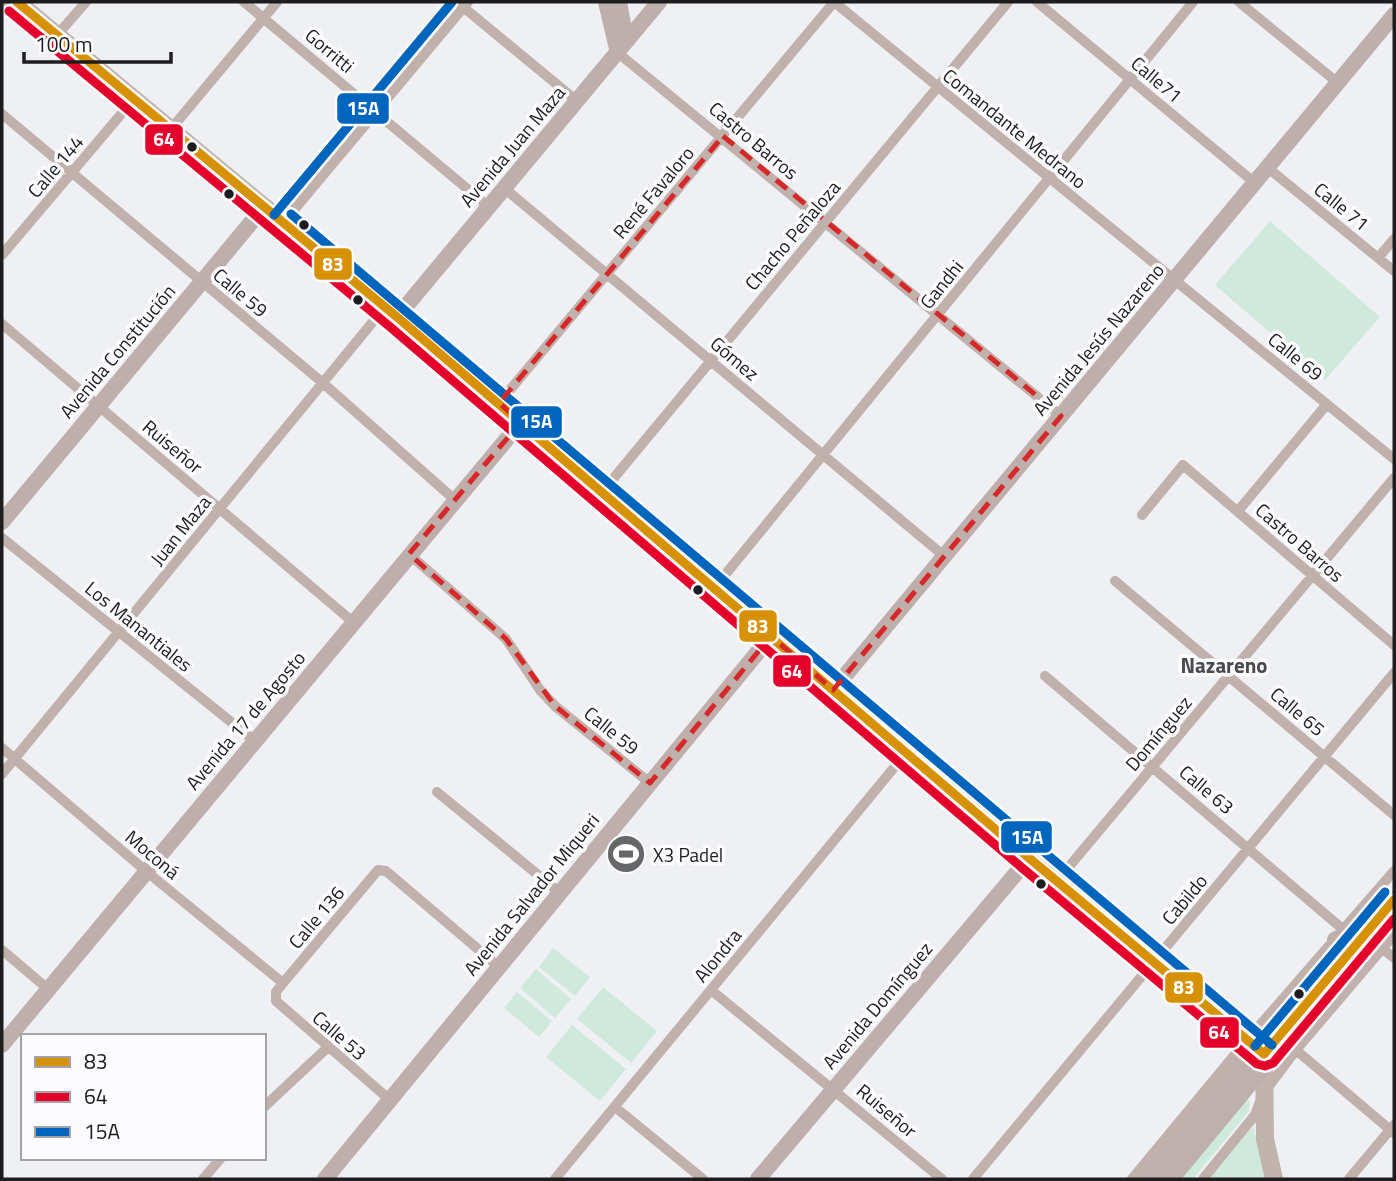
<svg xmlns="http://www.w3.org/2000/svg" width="1396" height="1181" font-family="'Titillium Web',sans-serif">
	<rect width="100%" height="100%" fill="#eff0f3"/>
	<!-- green -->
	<path fill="#cfeadc" d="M1270 221 1380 317 1325 380 1215 285Z
		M553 948 590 977 575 996 539 967Z
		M536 969 571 999 555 1018 520 988Z
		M603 987 657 1031 631 1063 577 1019Z
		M517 992 552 1021 539 1037 504 1008Z
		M572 1025 626 1069 600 1101 546 1057Z
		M1244 1099 1250 1101 1249 1111 1193 1179H1178Z
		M1253 1126 1266 1179H1209Z"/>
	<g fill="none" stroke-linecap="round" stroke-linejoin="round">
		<!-- minor -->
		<path stroke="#c1b1ac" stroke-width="10" d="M244 2 489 207
			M457 2 577 101
			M834 2 1394 459
			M1037 2 1255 183
			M1239 2 1338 83
			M2 6 5 2
			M58 34 86 2
			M618 53 1061 416
			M2 114 323 383 455 500
			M171 129 277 2
			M1268 168 1394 271
			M504 188 944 556
			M283 223 468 2
			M2 255 134 99
			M1378 258 1394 239
			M2 324 353 622
			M499 403 834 2
			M603 491 1008 2
			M1238 511 1327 404
			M1142 515 1183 465 1394 645
			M2 538 255 741
			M409 554 506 639 540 690 555 706 650 783
			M1115 581 1394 815
			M715 587 1193 2
			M1045 676 1345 931
			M2 748 147 872 283 983
			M2 774 385 307
			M437 792 559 892
			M1057 881 1394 478
			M1383 949 1394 958
			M2 950 48 989
			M711 990 942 1179
			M1296 1050 1394 1133
			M390 1100 276 1001V992L283 983 378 870 386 871 499 967
			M264 1107 327 1048
			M615 1107 703 1179
			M203 1179 221 1158
			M555 1179 906 753
			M973 1179 1394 673
			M1132 1179 1247 1040 1394 871
			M1203 1179 1255 1115 1263 1094 1296 1050 1394 935
			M1349 1179 1394 1125"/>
		<!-- secondary -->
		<path stroke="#bfafac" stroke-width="16" d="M606 2 618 53
			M619 2 626 41
			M397 317 659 2
			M2 522 264 207
			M833 690 1394 15
			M2 1045 521 422
			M325 1179 771 636
			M758 1179 1029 858"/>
		<!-- primary -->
		<path stroke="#c1b3ae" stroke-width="18" d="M17 2 397 317 1029 858 1264 1054 1265 1139 1274 1179"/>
		<!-- trunk -->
		<path stroke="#beb0ac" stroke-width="18" d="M1336 940 1368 929
			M1148 1179 1249 1058 1264 1054
			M1170 1179 1257 1074 1264 1054 1394 900"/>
		<!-- bus-1 casing -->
		<g stroke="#fcfcff" stroke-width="14">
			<path id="bus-1" d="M17 2 397 317 1029 858 1264 1054 1394 900"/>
		</g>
		<!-- bus-2 casing -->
		<g stroke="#fcfcff" stroke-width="14">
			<path id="bus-2" d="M9 11 389 326 1021 867 1257 1064 1265 1066 1273 1063 1394 919"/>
		</g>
		<!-- bus-3 casing -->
		<g stroke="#fcfcff" stroke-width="14">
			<path id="bus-3" d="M291 214 1272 1045
				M274 215 452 2
				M1255 1046 1385 892"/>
		</g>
		<!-- bus-1 -->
		<use href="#bus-1" stroke="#d69105" stroke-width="9"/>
		<!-- bus-2 -->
		<use href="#bus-2" stroke="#e4002b" stroke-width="9"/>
		<!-- bus-3 -->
		<use href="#bus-3" stroke="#0065bd" stroke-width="9"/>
	</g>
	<!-- marked area -->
	<path fill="none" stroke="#d62828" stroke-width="5" stroke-dasharray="14 9" stroke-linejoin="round" d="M723 136 1061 416 833 690 771 636 650 783 555 706 506 639 409 554 521 422 499 403Z"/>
	<!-- icons -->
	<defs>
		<g id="stadium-disc" transform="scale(2.0125)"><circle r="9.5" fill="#666769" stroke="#fcfcff"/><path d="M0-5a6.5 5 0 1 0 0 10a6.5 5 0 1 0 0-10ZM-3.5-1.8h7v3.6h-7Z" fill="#fff"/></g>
	</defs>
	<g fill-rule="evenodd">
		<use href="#stadium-disc" x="626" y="854"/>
	</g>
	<!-- markers -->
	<g fill="#1d1d1f" stroke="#fcfcff" stroke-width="2.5">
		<circle cx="192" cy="147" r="6"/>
		<circle cx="229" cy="194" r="6"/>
		<circle cx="304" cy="225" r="6"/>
		<circle cx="358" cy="300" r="6"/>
		<circle cx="698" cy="590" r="6"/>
		<circle cx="1041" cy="884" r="6"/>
		<circle cx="1299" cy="994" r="6"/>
	</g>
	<g text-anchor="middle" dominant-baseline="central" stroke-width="7" stroke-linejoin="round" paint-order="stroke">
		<!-- street labels -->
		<g font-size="19" fill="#1d1d1f" stroke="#fcfcff">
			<text transform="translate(330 50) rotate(40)">Gorritti</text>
			<text transform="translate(1157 79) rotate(40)">Calle71</text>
			<text transform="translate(1015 128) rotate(39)">Comandante Medrano</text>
			<text transform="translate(754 140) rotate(40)">Castro Barros</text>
			<text transform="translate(512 146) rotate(-50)">Avenida Juan Maza</text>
			<text transform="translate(55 166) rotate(-50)">Calle 144</text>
			<text transform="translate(653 192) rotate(-50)">René Favaloro</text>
			<text transform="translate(1342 206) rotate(39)">Calle 71</text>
			<text transform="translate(792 235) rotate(-50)">Chacho Peñaloza</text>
			<text transform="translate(941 284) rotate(-51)">Gandhi</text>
			<text transform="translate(241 292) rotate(40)">Calle 59</text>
			<text transform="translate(1098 339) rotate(-50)">Avenida Jesús Nazareno</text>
			<text transform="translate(117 351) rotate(-50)">Avenida Constitución</text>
			<text transform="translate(1296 356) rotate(39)">Calle 69</text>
			<text transform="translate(735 358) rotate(40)">Gómez</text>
			<text transform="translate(173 446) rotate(40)">Ruiseñor</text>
			<text transform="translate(180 530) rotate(-51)">Juan Maza</text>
			<text transform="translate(1300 542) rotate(41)">Castro Barros</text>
			<text transform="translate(139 626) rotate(39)">Los Manantiales</text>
			<text transform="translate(1298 711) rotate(40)">Calle 65</text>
			<text transform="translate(245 720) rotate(-50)">Avenida 17 de Agosto</text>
			<text transform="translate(612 730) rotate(39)">Calle 59</text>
			<text transform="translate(1158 733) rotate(-50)">Domínguez</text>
			<text transform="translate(1207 789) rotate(40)">Calle 63</text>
			<text transform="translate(153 854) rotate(40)">Moconá</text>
			<text transform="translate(531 894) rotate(-51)">Avenida Salvador Miqueri</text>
			<text transform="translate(1184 899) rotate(-50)">Cabildo</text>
			<text transform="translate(316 917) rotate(-50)">Calle 136</text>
			<text transform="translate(717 955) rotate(-51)">Alondra</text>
			<text transform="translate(877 1005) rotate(-50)">Avenida Domínguez</text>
			<text transform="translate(340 1035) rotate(41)">Calle 53</text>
			<text transform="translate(887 1110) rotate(40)">Ruiseñor</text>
		</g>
		<!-- poi labels -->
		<g font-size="19" fill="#1d1d1f" stroke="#fcfcff" text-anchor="start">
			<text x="653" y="854">X3 Padel</text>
		</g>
		<!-- neighbourhood labels -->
		<g font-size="21" font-weight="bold" fill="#49494e" stroke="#fcfcff">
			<text x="1224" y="665">Nazareno</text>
		</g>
	</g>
	<g stroke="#fcfcff" stroke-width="2.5">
		<rect x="336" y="92" width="54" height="33" rx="7" fill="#0065bd"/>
		<rect x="144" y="123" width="40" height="33" rx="7" fill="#e4002b"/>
		<rect x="313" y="247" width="40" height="34" rx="7" fill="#d69105"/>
		<rect x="510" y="405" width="53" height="34" rx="7" fill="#0065bd"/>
		<rect x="738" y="609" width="40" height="34" rx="7" fill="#d69105"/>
		<rect x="772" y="654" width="40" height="34" rx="7" fill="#e4002b"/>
		<rect x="1000" y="820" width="53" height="34" rx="7" fill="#0065bd"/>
		<rect x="1164" y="971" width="40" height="33" rx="7" fill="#d69105"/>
		<rect x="1199" y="1016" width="41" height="33" rx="7" fill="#e4002b"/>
	</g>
	<g font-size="19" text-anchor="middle" font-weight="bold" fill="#fff">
		<text x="363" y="115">15A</text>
		<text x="164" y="146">64</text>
		<text x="333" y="271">83</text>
		<text x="536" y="428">15A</text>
		<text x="758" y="633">83</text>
		<text x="792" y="678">64</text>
		<text x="1027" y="844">15A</text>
		<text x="1184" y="994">83</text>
		<text x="1219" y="1039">64</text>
	</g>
	<!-- border -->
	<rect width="1396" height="1181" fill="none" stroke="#1d1d1f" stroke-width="7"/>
	<!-- legend -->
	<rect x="21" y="1034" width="245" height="126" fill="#fcfcff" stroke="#a3a3a5" stroke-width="2"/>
	<rect x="35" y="1057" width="35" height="10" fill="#d69105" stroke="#a3a3a5" stroke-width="2"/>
	<text x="84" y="1069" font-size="21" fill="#1d1d1f">83</text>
	<rect x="35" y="1092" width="35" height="10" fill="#e4002b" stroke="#a3a3a5" stroke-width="2"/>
	<text x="84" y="1104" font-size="21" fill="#1d1d1f">64</text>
	<rect x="35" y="1127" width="35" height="10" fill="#0065bd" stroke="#a3a3a5" stroke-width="2"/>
	<text x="84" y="1139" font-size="21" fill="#1d1d1f">15A</text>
	<!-- scale -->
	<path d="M24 52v10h147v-10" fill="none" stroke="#1d1d1f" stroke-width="3.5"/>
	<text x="35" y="52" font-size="21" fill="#1d1d1f" stroke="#fcfcff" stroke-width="5" paint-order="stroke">100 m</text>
</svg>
